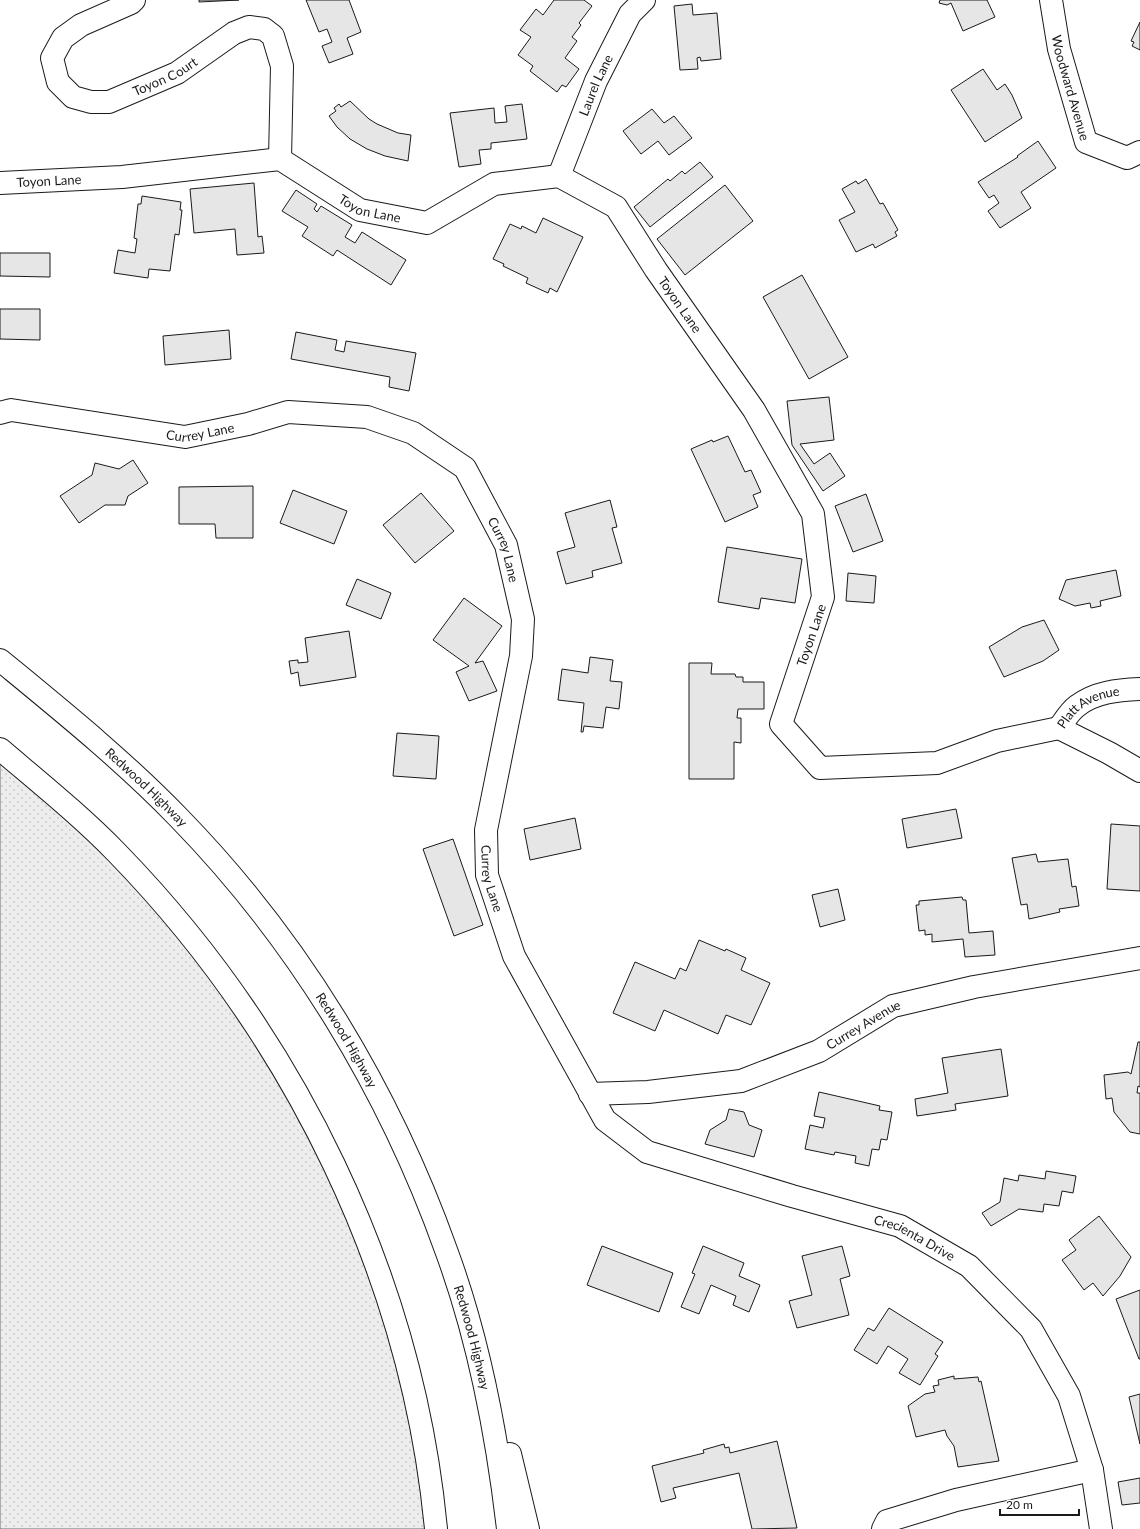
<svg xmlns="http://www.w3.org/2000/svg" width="1140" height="1529" font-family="Lato,sans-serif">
	<defs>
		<pattern id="green-dots" width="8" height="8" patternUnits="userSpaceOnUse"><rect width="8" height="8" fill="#ededed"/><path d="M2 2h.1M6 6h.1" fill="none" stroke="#cbcbcb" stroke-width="1.8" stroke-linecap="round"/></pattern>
	</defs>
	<rect width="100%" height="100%" fill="#fff"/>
	<!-- green -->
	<path fill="url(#green-dots)" stroke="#6a6a6a" d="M0 749 29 774 227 983 364 1235 436 1529H0Z"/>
	<!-- building -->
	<path fill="#e6e6e6" stroke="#1a1a1a" d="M199 0H239L199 2Z
		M306 0H349L361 32 347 38 353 54 329 63 322 46 332 42 327 29 319 32Z
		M554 0H584L592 6 579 23 581 25 572 37 577 41 565 58 579 69 566 87 562 85 557 92 530 71 533 66 518 55 531 37 520 30 536 9 543 15Z
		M940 0H987L995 17 963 31 951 3 947 5 939 3Z
		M692 4 693 15 717 13 721 59 701 61 700 57 697 58 698 69 680 70 674 6Z
		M1140 22V50L1132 46 1134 42 1131 41Z
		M983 69 997 90 1005 84 1012 95 1022 118 985 142 951 90Z
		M350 101 369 119 377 124 398 133 411 135 408 161 385 156 367 149 350 139 337 127 329 116 336 111 334 108 339 104 341 107Z
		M522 104 527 139 491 143V149L479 150 481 164 459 167 450 113 494 108 495 123 507 122 505 106Z
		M652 109 664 123 674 116 692 138 669 155 658 141 641 154 623 131Z
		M1038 141 1056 168 1021 192 1031 208 1000 228 988 211 999 203 994 195 989 198 978 182 1018 157 1017 156Z
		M700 162 713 177 650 227 634 207 668 179 670 181 682 171 685 174Z
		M866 179 880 204 883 203 898 230 895 232 897 236 875 248 873 244 856 252 839 220 855 212 842 189 856 181 858 184Z
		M254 183 258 237 262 236 264 253 237 255 235 229 194 233 190 189Z
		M725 185 753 221 685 275 657 239Z
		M296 190 317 204 314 209 317 212 321 206 352 225 345 237 355 243 362 232 406 260 391 285 337 250 333 256 302 236 308 227 282 211Z
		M142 196 181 202 180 210H182L179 235 175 234 170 271 149 269 148 278 114 273 118 250 135 253 137 239 134 238 138 204H141Z
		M543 218 583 237 557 292 550 288 548 293 526 283 528 278 503 266 504 264 493 259 510 224 521 229 522 226 536 233Z
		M0 253H50V277L0 276Z
		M802 275 848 357 809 379 763 297Z
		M0 309H40V340L0 339Z
		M229 330 231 359 165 365 163 336Z
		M296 332 337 340 335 350 344 352 346 341 416 353 409 391 389 387 390 377 291 359Z
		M829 397 834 440 800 444 814 464 830 453 845 476 823 491 792 445 787 401Z
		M728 436 745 472 751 470 761 492 753 495 758 507 725 522 691 449 712 440 713 442Z
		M133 460 148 483 128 496 125 505H105L79 523 60 496 92 475 95 463 119 469Z
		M253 486V538H216L215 524H179V487Z
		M293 490 347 511 334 544 280 523Z
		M421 493 454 531 415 563 383 525Z
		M866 494 883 541 853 552 835 506Z
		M610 500 617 527 612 528 622 563 592 571 593 577 566 584 557 552 575 547 565 513Z
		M727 547 802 559 795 603 761 598 759 609 718 602Z
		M1116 570 1121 596 1100 601 1101 606 1091 608 1090 603 1075 606 1059 599 1066 580Z
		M848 573 876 576 874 603 846 601Z
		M357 579 391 593 381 619 346 605Z
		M464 598 502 626 475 663 483 661 497 691 469 701 456 672 469 666 433 640Z
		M1044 620 1059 650 1043 661 1004 677 989 647 1022 627Z
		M349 631 356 677 300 686 298 672 291 674 289 661 298 660V663L308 662 305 638Z
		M590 657 613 660 610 681 622 682 619 709 606 707 603 728 584 726 583 732H581L584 703 558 700 562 669 588 673Z
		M689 663H712L711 674H735L736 677H743V682H764V709H738L737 718H741V743L734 742V779H689Z
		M397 733 439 736 436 779 393 776Z
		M956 809 962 838 907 848 902 819Z
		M575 818 581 849 530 860 524 829Z
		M1111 824 1140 826V891L1107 889Z
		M453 839 483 925 454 936 423 849Z
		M1036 854 1038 862 1068 859 1072 887 1076 886 1079 906 1059 909 1060 912 1029 919 1027 904 1021 905 1012 858Z
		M838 889 845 920 820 927 812 895Z
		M962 897 963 900H966L969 933 993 931 995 955 965 957 963 939 932 942V934L925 935V930L919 931 916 905H919V901Z
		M699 940 725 951 726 949 746 958 741 970 770 983 751 1025 726 1015 718 1034 664 1010 655 1031 613 1013 635 962 675 979 680 968 686 971Z
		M1138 1042H1140V1087L1138 1086 1137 1093H1140V1134L1130 1132 1114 1112 1112 1098 1106 1099 1104 1075 1128 1072 1131 1074Z
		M1001 1049 1008 1096 955 1104 956 1110 917 1116 915 1099 948 1093 942 1058Z
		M819 1092 880 1106 879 1110 892 1112 887 1140 881 1139 879 1150 872 1149 869 1166 855 1163 856 1156 835 1152 834 1155 805 1149 810 1125 823 1128 825 1118 814 1116Z
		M729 1109 744 1112 749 1125 762 1130 754 1157 705 1144 710 1130 726 1120Z
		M1046 1171 1076 1176 1073 1193 1062 1191 1059 1206 1044 1204 1043 1212 1019 1209 991 1226 982 1213 1000 1202 1004 1178 1018 1181 1019 1175 1045 1179Z
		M1099 1216 1131 1257 1120 1276 1103 1296 1093 1283 1084 1290 1062 1260 1076 1250 1069 1240Z
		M602 1246 673 1273 659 1312 587 1285Z
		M703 1246 744 1263 739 1276 760 1285 749 1312 733 1305 736 1296 711 1285 699 1314 681 1307 695 1274 692 1273Z
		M842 1246 850 1276 840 1279 849 1315 797 1328 789 1301 812 1295 802 1256Z
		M1140 1290V1359H1139L1116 1299Z
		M889 1308 943 1342 935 1354 938 1356 920 1385 899 1373 908 1359 888 1346 877 1364 854 1350 868 1328 874 1331Z
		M954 1376V1379L978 1377 979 1382 981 1381 999 1461 958 1467 954 1446 947 1436 945 1430 916 1437 908 1406 925 1394 935 1392 933 1386 939 1385 938 1380Z
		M1140 1394V1444L1129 1397Z
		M777 1441 797 1528 752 1529 739 1473 673 1488 676 1498 661 1502 652 1466 704 1453 703 1450 724 1444 725 1448 729 1447 730 1453Z
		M1140 1478V1503L1122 1505 1118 1482Z"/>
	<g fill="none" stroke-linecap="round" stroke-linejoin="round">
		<!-- street casing -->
		<g stroke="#1a1a1a" stroke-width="24">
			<g id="street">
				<path id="s1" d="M134 0 131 3 81 25 63 38 52 58 58 82 73 97 91 102H109L177 73 234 33 249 27 264 29 273 36 282 66 280 159"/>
				<path id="s2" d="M1051 0 1059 49 1086 142 1127 158 1140 152"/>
				<path id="s3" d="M559 176 596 81 630 14 644 0"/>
				<path id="s4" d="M0 183 122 177 280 159 360 210 427 223 494 184 559 176 616 207 656 270 754 410 813 514 823 597 781 724 820 768 937 763 997 741 1059 728"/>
				<path id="s5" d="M0 413 11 410 185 437 248 424 288 412 367 417 413 433 465 468 506 545 523 619 521 656 486 830 487 875 514 956 605 1120 647 1152 792 1196 900 1226 969 1266 1031 1329 1069 1396 1092 1470 1101 1529"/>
				<path id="s6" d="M1059 728C1064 721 1070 711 1077 706 1095 692 1118 690 1140 689"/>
				<path d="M1059 728 1109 753 1140 771"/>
				<path id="s7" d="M590 1094 648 1092 741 1081 819 1051 893 1006 974 987 1140 958"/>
				<path d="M883 1529 887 1521 956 1500 1092 1470"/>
			</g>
		</g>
		<!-- highway casing -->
		<g stroke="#1a1a1a" stroke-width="24">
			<g id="highway">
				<path id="s8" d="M0 660C62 711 124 761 179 818 298 940 389 1090 446 1250 479 1339 497 1434 508 1529"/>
				<path d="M0 749C40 783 81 816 117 853 294 1035 412 1276 436 1529"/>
				<path d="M510 1454 528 1529"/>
			</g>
		</g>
		<!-- street -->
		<use href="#street" stroke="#fff" stroke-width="22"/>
		<!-- highway -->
		<use href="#highway" stroke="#fff" stroke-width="22"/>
	</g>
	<g text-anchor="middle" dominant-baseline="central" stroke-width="3" stroke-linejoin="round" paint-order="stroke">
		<!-- street labels -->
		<g font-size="13" fill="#1a1a1a" stroke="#fff">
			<text stroke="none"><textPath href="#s1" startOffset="248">Toyon Court</textPath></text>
			<text stroke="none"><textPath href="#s3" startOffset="98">Laurel Lane</textPath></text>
			<text stroke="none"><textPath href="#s2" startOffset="90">Woodward Avenue</textPath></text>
			<text stroke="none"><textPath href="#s4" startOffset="49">Toyon Lane</textPath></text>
			<text stroke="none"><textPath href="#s4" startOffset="385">Toyon Lane</textPath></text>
			<text stroke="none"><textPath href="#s4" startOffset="769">Toyon Lane</textPath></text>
			<text stroke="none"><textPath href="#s5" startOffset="203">Currey Lane</textPath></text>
			<text stroke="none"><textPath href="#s5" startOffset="575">Currey Lane</textPath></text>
			<text transform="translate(811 635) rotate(-71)">Toyon Lane</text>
			<text stroke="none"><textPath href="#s6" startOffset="38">Platt Avenue</textPath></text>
			<text stroke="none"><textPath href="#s8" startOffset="194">Redwood Highway</textPath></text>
			<text stroke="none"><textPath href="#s5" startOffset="911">Currey Lane</textPath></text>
			<text stroke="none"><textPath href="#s7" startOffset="287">Currey Avenue</textPath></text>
			<text stroke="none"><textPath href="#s8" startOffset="518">Redwood Highway</textPath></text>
			<text stroke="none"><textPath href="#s5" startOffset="1514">Crecienta Drive</textPath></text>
			<text stroke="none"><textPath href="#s8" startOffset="842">Redwood Highway</textPath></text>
		</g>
	</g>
	<!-- scale -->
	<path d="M1000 1509v6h79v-6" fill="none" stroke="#1a1a1a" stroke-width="2"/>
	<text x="1006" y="1509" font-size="12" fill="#1a1a1a" stroke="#ffffff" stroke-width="3" paint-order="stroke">20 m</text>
</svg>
